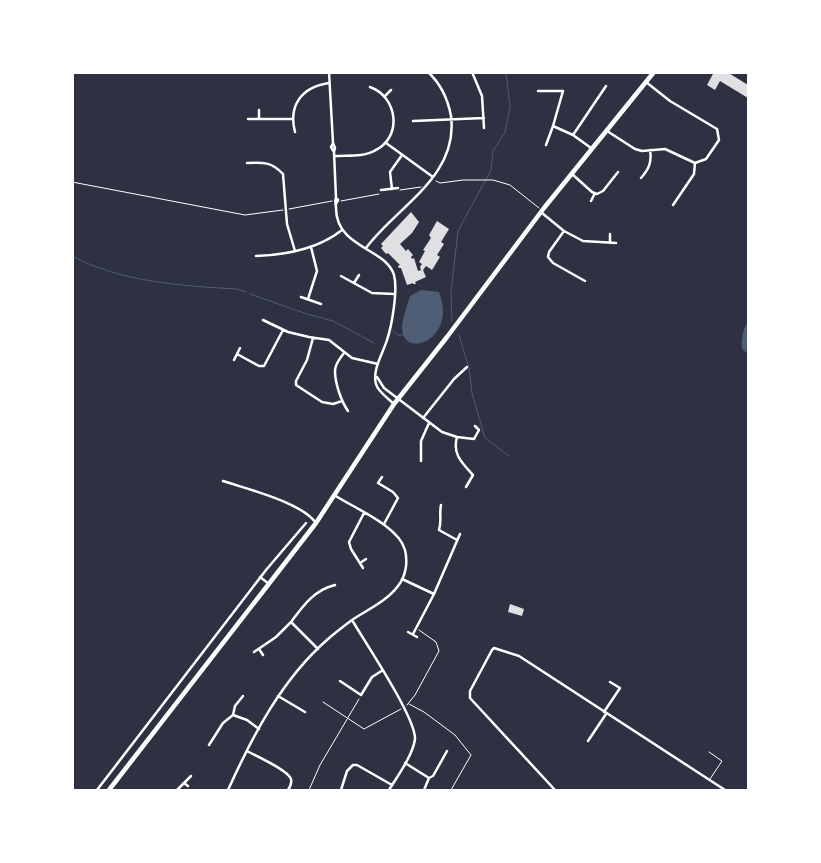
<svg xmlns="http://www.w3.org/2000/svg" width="821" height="863" font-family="Signika,sans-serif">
	<rect width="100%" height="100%" fill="#2d3142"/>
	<!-- water -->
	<path fill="#4f5d75" d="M421 290 439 292C458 340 402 361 402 327 403 317 407 306 410 296Z
		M748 322V354L742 349C741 340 743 328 748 322Z"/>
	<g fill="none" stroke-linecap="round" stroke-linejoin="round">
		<!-- stream -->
		<path stroke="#4f5d75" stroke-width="1" d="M72 256C120 282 183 286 237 289L246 292
			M250 294 307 314 333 321 374 343
			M452 321 451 292 458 231 491 170 493 151 505 132 510 107 506 72
			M393 331 398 335H404
			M459 335 469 368 472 393 485 438 509 456"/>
	</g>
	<!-- building -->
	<path fill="#e0e0e3" d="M714 72H727L748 85V98L720 81 715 90 707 85Z
		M411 212 419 222 412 233 400 244 406 251 408 249 413 255 411 257 412 259 414 258 418 271 421 270 420 267 422 264 419 262 425 251 423 250 431 238 429 235 437 221 449 229 441 242 444 244 437 255 440 257 432 270 426 266 423 270 426 277 415 282 416 284H413V283L407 285 401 268H399L398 266 400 265 388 253 386 254 381 248 383 246 381 244Z
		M510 604 524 609 522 616 508 612Z"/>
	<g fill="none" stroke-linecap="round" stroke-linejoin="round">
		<!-- path -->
		<path stroke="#fff" stroke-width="1" d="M436 181 440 183 463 180H493L510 185 539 208
			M72 182 245 215 283 210
			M400 190 421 187
			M341 201 379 194
			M289 209 332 201
			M323 702 364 729 401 709
			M409 704 424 712 455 735 471 755 451 790
			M407 705 415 695 439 651 436 642 419 630
			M309 790 320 765 359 699"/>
		<!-- service -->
		<path stroke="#fff" stroke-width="1" d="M709 752 722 761 710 779"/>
		<!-- minor -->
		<path stroke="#fff" stroke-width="2.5" d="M329 72 333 143 331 147 334 152
			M472 72 482 96 484 128
			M538 91H563L553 126 573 135 591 148
			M385 96 391 90
			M248 119H293
			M259 119V110
			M413 121 484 118
			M607 131 635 149 642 151 665 149 695 163 706 159 719 140 717 129 670 101 646 82
			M295 132C288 105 302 87 329 83
			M573 135 606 86
			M333 143 335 148 334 152 336 198 338 200 336 204
			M386 143 433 177
			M546 145 553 126
			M334 156C347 155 363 157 374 151 403 138 398 97 370 87
			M247 163C263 162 272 162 283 174L287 224 295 251
			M572 174 592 192 597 194 603 191 618 172
			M641 178C649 169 652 162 650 150
			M392 189 390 172 402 155
			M381 190 398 188
			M336 198C334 202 336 203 336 208 336 248 386 248 394 275 398 290 392 325 387 340 383 353 372 370 376 384 378 392 388 398 394 404
			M591 201 595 193
			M673 205 694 174 695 163
			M542 213 564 231 583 241 616 243
			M564 231 549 252 548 257 553 263 585 281
			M610 243V234
			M366 248C396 207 459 177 451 116 448 100 441 84 428 72
			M256 256C286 255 318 249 342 230
			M341 276 372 293 394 294
			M354 283 359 275
			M301 297 321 304
			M308 299 317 271 311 247
			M263 320 288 332 309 337 329 340 352 358 378 364
			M313 338 307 360 296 381V385L322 402 333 404 342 401
			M344 353C340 358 335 364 335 371 335 383 341 401 348 411
			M237 354 259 366H264L283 330
			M234 360 240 348
			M377 377 384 388 442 432 457 437 474 439 479 430 475 426
			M423 418 454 379 467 367
			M457 437C452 454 462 463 473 475L466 487
			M421 461V441L429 423
			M382 477 378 483 393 492 398 498 384 524
			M223 481C247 489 301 502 316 523
			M441 505C439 514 442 521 439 530L457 540
			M360 563 366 559
			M363 568 351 549 349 542 364 513
			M260 577 269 584
			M402 579 434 594
			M352 620C365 642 416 718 415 739 413 755 397 777 389 790
			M291 622C303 606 314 590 335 585
			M408 632 417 637
			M413 634 434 594 460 534
			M259 649 263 655
			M254 652 276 637 291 622 318 649
			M340 681 361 695 372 677 383 670
			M278 696 305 712
			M604 712 620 688 610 682
			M233 715 235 706 243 696
			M588 741 606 714
			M209 745 223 723 233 715 247 720 259 729
			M247 751C256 756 288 770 291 779 292 783 290 787 288 790
			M405 763 429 778
			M184 783 188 786
			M97 790 266 570 306 523
			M177 790 191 776
			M228 790C253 735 282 679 328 639 336 632 344 626 352 620 367 610 387 601 398 586 406 576 408 562 405 550 399 526 354 508 334 495
			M341 790 347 771 353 765H357L392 785
			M424 790 429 778 433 776 447 751
			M555 790 470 698V691L492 650 494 648 519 656 725 790"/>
		<!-- primary -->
		<path stroke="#fff" stroke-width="4.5" d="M109 790 316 523 394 404 447 337 544 208 654 72"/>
	</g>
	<!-- border -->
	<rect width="821" height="863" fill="none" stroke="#ffffff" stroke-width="148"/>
</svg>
